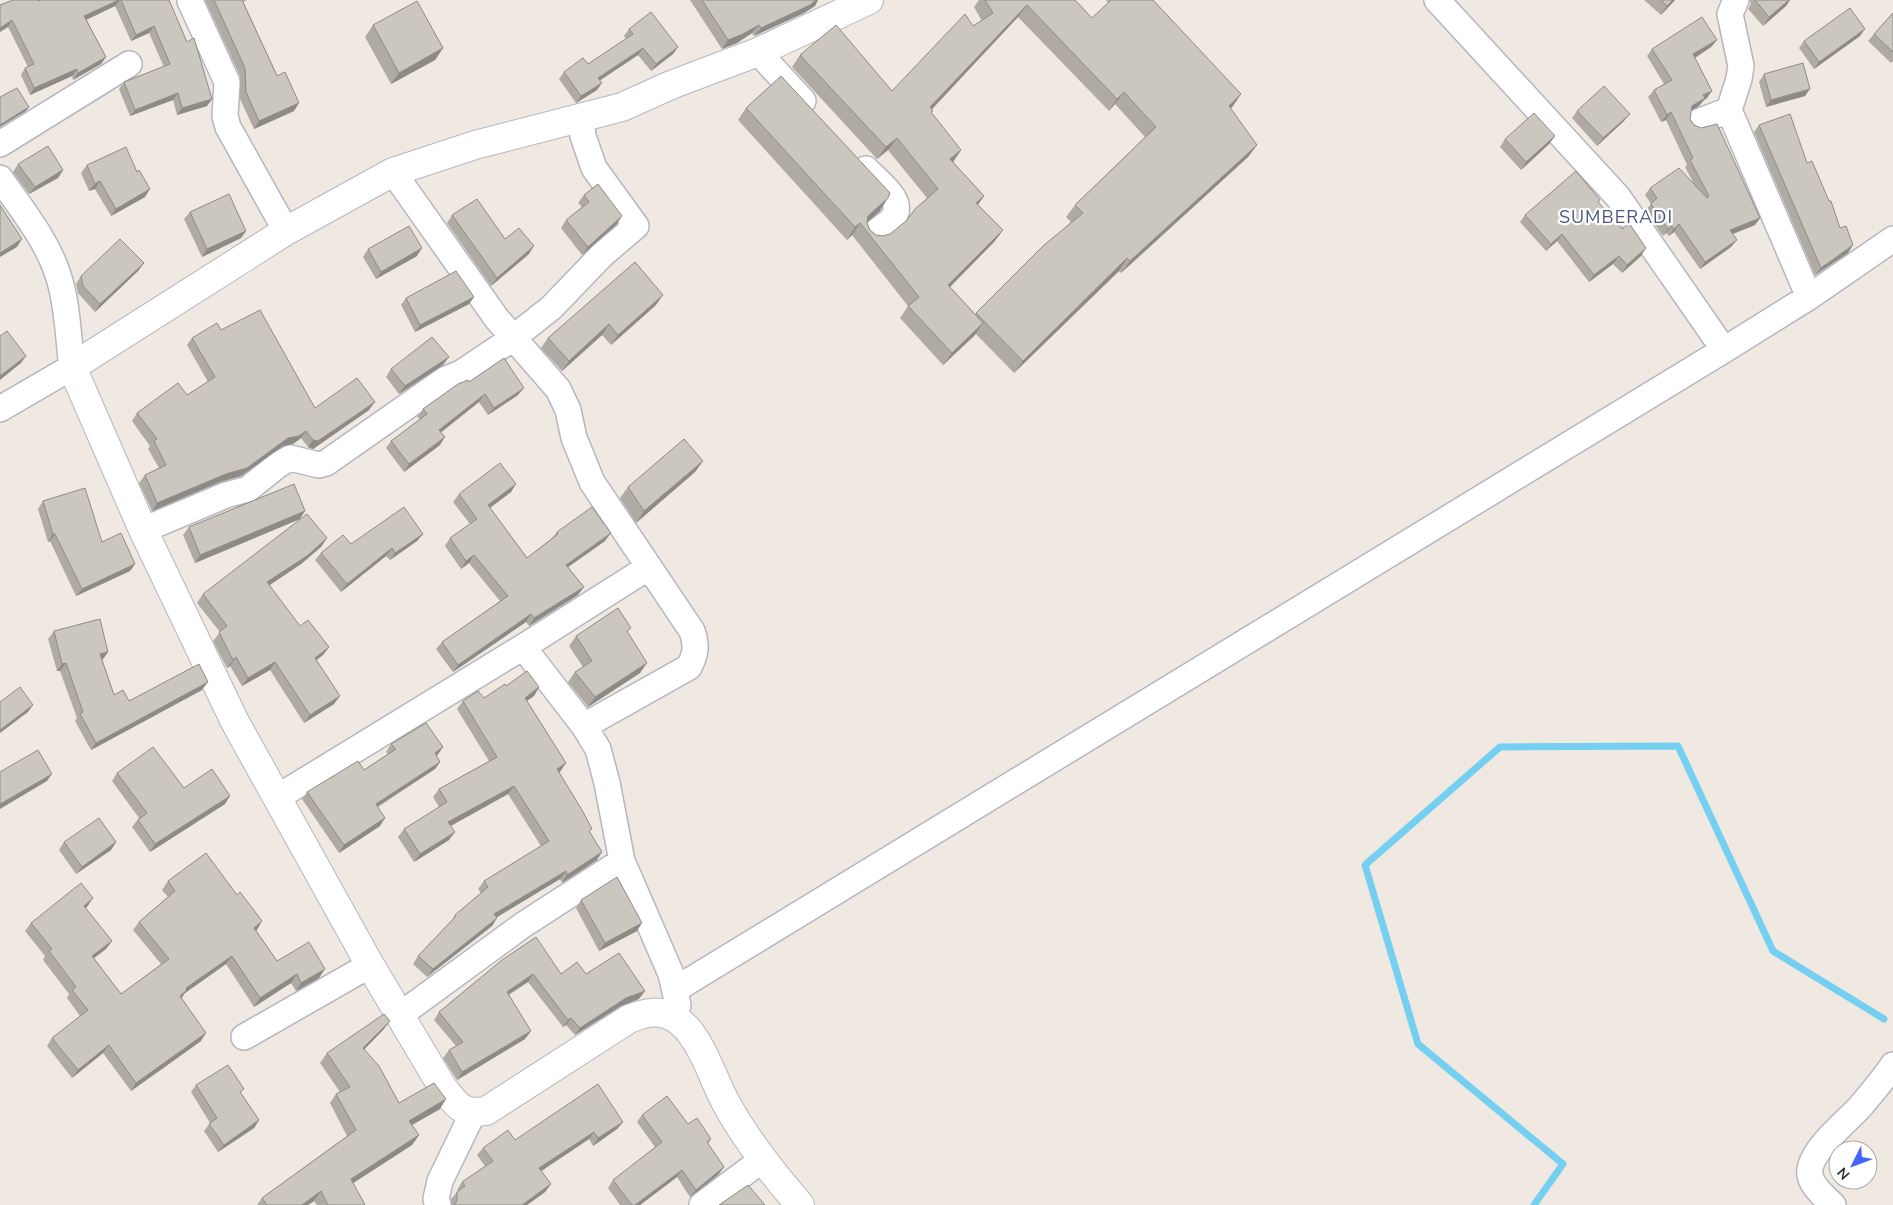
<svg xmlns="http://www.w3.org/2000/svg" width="1893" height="1205" font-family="'Nunito Sans',sans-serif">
	<rect width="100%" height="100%" fill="#efe9e1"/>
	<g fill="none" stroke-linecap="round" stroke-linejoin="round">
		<!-- stream -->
		<path stroke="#75cff0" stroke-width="7" d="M1534 1205 1563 1164 1418 1044 1365 865 1500 747 1678 746 1773 951 1884 1019"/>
		<!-- minor casing -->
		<g stroke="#b4b7c1" stroke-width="28">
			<path id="minor" d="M1437 0 1618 197 1724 350
				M190 1 227 82 225 116 228 127 286 231
				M758 52 803 101
				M1729 110 1809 297
				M1698 122 1729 110 1739 79 1741 66 1730 14 1736 0
				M0 144 129 64
				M866 169C877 181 908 202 892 219 887 225 879 229 873 234
				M393 172 497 319 558 389 568 410 574 438 592 482 692 631C697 645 696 654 689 667L584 726 598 749 607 783 622 861 671 974 678 1005
				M0 178C22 210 48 241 59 278 68 306 68 338 72 367L0 409
				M143 530 226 495 248 489 278 465 290 458 319 465 326 463 446 379 461 373 513 338 551 308 602 255 636 226 594 168 583 136 581 119
				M584 726 523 647 649 567
				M278 797 523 647
				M676 989 1724 350 1809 297 1893 239
				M400 1015 523 925 622 861
				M244 1037 370 965
				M438 1205 436 1199 440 1181 473 1113
				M702 1205 763 1159
				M1833 1205C1825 1197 1812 1187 1810 1175 1806 1154 1846 1122 1859 1108 1871 1094 1883 1080 1893 1065"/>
		</g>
		<!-- tertiary casing -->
		<g stroke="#b4b7c1" stroke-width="30">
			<path id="tertiary" d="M800 1205C773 1174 746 1140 726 1103 712 1078 701 1035 676 1019 660 1009 646 1012 629 1019L486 1111C462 1115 457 1105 443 1088L370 965 235 722 143 530 72 367 286 231 393 172 475 145 622 107 671 85 758 52 869 0"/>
		</g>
		<!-- minor -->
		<use href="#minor" stroke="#fff" stroke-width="25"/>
		<!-- tertiary -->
		<use href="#tertiary" stroke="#fff" stroke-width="28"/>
	</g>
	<!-- wall -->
	<path fill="#afaba4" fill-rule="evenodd" d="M40 0H169L207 106 177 115 173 100 130 116 119 89 124 82 164 67 149 33 131 41 115 6 86 19 106 57 101 64 73 80 72 76 30 95 21 75 25 68 28 67 8 27 0 5Z
		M205 0H247L243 2 294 111 254 129 240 99V76Z
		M690 0H818L815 6 804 13 754 36 752 33 737 43 722 49Z
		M979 0H1075L1092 18 1108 3 1106 0H1153L1233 106 1230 109 1257 145 1248 157 1121 273 1119 271 1014 373 976 334 943 365 900 318 908 306 852 235 847 240 738 120 746 108 880 211 868 221 867 223 870 230 876 235 883 236 890 234 906 221 927 198 888 150 877 159 792 67 800 55 892 91 973 26 982 21 974 7ZM1018 17 1109 111 1115 104 1145 137 1075 205 1066 217 1071 222 975 314 950 287 994 242 1003 230 978 205 984 196 953 162 961 150 931 113V109Z
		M1644 0H1675L1661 15Z
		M1750 0H1790L1786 6 1763 26 1748 9 1751 4Z
		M1893 13V61L1891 63 1868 41 1874 34Z
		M373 25 443 48 435 60 391 84 365 37Z
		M629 29 678 47 673 54 651 71 638 55 600 80 597 90 576 103 559 79 564 72 588 64 626 39 624 36Z
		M1860 36 1814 69 1799 48 1804 41Z
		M1717 40 1711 47 1695 58 1707 98 1704 100 1699 106 1691 111 1690 119 1760 218 1755 225 1733 234 1731 247 1700 269 1674 232 1669 236 1666 233 1663 236 1645 211 1651 204 1645 195 1650 188 1693 182 1685 167 1687 165 1666 120 1661 122 1648 97 1654 90 1664 84 1647 56 1652 49Z
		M1764 74 1805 96 1766 107 1759 82Z
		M1577 111 1624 121 1597 146 1572 118Z
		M1759 125 1807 163 1848 253 1815 275 1754 132Z
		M1555 136 1549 144 1521 170 1500 147 1505 139Z
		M18 164 63 170 58 178 29 194 13 172Z
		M87 165 145 197 111 216 95 189 89 191 81 173Z
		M584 195 617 224 582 255 561 228 566 220 582 207 578 203Z
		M1598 203 1641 256 1622 273 1613 264 1589 282 1557 241 1546 251 1520 222 1525 215Z
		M190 212 246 231 241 238 202 257 184 219Z
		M452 215 505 239 529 254 491 286 447 223Z
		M368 249 417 256 376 279 363 257Z
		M144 263 138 271 95 312 78 293 76 284 81 276Z
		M474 297 469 304 415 332 401 305 406 298Z
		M656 305 611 345 602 335 562 371 541 348 548 338Z
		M221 330 315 408 369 410 313 449 308 447 301 438 293 444 283 446 241 476 220 482 152 511 139 483 145 475 159 468 148 449 150 446 132 421 137 413 187 395 208 382 187 345 192 338Z
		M443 365 399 394 386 377 391 369Z
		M469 382 518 395 488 415 479 402 441 432 440 445 404 472 386 448 391 441 420 419 417 417 423 409Z
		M703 461 695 472 636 523 620 498 628 487Z
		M511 492 490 508 527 558 552 538 557 532 605 541 568 567 578 595 529 626 526 622 453 672 436 649 442 642 500 601 469 563 461 569 445 546 450 538 470 524 453 502 459 494Z
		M43 501 102 542 135 564 130 571 76 596 50 541 48 542 38 509Z
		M300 519 195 563 183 535 189 527Z
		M423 534 417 541 390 560 386 556 341 592 315 560 321 553 351 544Z
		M327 538 321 547 301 564 269 585 300 626 329 647 323 655 316 660 334 704 304 723 270 670 242 686 230 666 227 668 213 641 220 632 197 603 203 594Z
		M54 631 108 652 103 659 102 660 114 695 129 701 202 690 91 750 75 721 77 718 60 671H57L48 639Z
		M628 633 640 673 588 707 568 682 575 672 583 667 569 646 576 636Z
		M506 686 539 687 534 696 527 701 566 763 559 772 590 833 597 860 562 883 560 879 497 917V918L492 926 427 977 413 964 418 956 450 923 455 915 481 893 478 889 484 881 541 846 508 794 451 826 449 840 414 862 398 837 404 829 439 807 433 797 439 789 489 761 457 709 463 701 484 698Z
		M391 744 443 747 437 756 440 762 435 769 378 807 380 826 339 853 302 799 307 792 364 770 388 754 386 752Z
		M117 773 184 788 225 804 150 852 132 827 139 818 112 781Z
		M64 842H116L111 850 76 874 59 850Z
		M168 881 256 930 277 961 319 978 296 991 291 983 254 1007 226 964 185 993 182 998 201 1041 131 1091 103 1053 72 1078 47 1046 52 1038 80 1016 67 998 69 994 43 960 45 956 25 931 31 923 87 907 85 908 112 941 106 949 94 958 121 994 161 964 133 930 139 922 168 897 162 890Z
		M581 900 637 931 599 951 576 908Z
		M502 960 561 974H586L639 999 621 1006 575 1035 566 1025 563 1027 528 982 509 995 525 1039 457 1080 443 1058 449 1050 456 1046 434 1020 439 1012Z
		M390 1021 383 1030 364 1049 399 1103 440 1109 412 1125 419 1135 412 1145 353 1183 365 1205H317L314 1201 308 1205H257L262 1198 347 1136 330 1103 336 1094 340 1092 320 1063 327 1053Z
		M196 1085 241 1093 259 1120 254 1128 218 1152 204 1131 210 1123 191 1092Z
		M642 1115 688 1124 711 1139 708 1144 724 1167 718 1175 690 1197 677 1177 640 1205H620L608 1188 613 1180 655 1147 637 1122Z
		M623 1122 617 1129 593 1146 589 1139 541 1171 551 1184 545 1192 527 1205H452L451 1199 458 1191 457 1190 462 1182 485 1166 477 1155 483 1148 515 1140Z"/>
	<!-- shaded-wall -->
	<path fill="#8e8b86" d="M119 0H120L115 6 80 23 84 16Z
		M816 0H818L815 6 804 13 754 36 761 28Z
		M1673 0H1675L1661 15 1667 6Z
		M1789 0H1790L1786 6 1763 26 1769 17Z
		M1027 5 1018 17 922 120 930 107Z
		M12 20 8 27 0 32V28Z
		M759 25 752 33 737 43 722 49 728 40Z
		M154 26 149 33 131 41 136 35Z
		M1865 29 1860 36 1814 69 1819 62Z
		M1717 40 1711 47 1688 62 1693 54Z
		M678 47 673 54 651 71 656 64Z
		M443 48 435 60 391 84 399 73Z
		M643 48 638 55 593 85 598 78Z
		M106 57 101 64 73 80 78 73Z
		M77 69 72 76 30 95 34 88Z
		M602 83 597 90 576 103 581 96Z
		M1810 89 1805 96 1766 107 1771 100Z
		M1712 91 1707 98 1704 100 1699 106 1687 113 1692 106 1703 95Z
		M1124 92 1115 104 1109 111 1117 99Z
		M178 93 173 100 130 116 135 110Z
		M1241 94 1233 106 1220 118 1229 106Z
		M212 99 207 106 177 115 182 108Z
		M299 103 294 111 254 129 259 121Z
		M29 107 26 111 0 127V125Z
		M1671 112 1666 120 1661 122 1667 115Z
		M1630 114 1624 121 1597 146 1603 138Z
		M1555 136 1549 144 1521 170 1526 162Z
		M897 138 888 150 877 159 886 147Z
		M1257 145 1248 157 1121 273 1130 261Z
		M961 150 953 162 950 159Z
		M63 170 58 178 29 194 35 187Z
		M100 181 95 189 89 191 95 184Z
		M150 189 145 197 111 216 116 209Z
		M984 196 975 208 976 203Z
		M888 198 880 211 863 226 868 216Z
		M622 216 617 224 582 255 588 247Z
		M1760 218 1755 225 1725 237 1730 230Z
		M860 223 852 235 847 240 855 227Z
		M1679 224 1674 232 1669 236 1674 229Z
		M1672 226 1666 233 1663 236 1668 229Z
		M1003 230 994 242 939 298 948 285Z
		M246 231 241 238 202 257 207 249Z
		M1562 234 1557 241 1546 251 1551 244Z
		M22 239 17 247 0 257V253Z
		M1737 240 1731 247 1700 269 1705 262Z
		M1853 245 1848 253 1815 275 1821 268Z
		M534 246 529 254 491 286 497 278Z
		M422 248 417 256 376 279 381 272Z
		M1646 248 1641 256 1622 273 1627 265Z
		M1619 256 1613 264 1589 282 1594 275Z
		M1127 258 1119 271 1014 373 1023 361Z
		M144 263 138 271 95 312 100 304Z
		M663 295 656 305 611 345 618 335Z
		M474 297 469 304 415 332 420 325Z
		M983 323 974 336 943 365 952 353Z
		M609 324 602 335 562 371 569 361Z
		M26 356 21 363 0 380V376Z
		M449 357 443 365 399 394 405 386Z
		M524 388 518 395 488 415 494 408Z
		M485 394 479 402 434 438 439 430Z
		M375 402 369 410 313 449 308 447 313 440Z
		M306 431 301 438 293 444 283 446 241 476 220 482 152 511 157 503 288 438Z
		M445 437 440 445 404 472 409 464Z
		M703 461 695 472 636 523 644 511Z
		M516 484 511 492 483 513 488 505Z
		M305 511 300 519 195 563 200 555Z
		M611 533 605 541 561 572 566 565Z
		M53 534H55L50 541 48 542Z
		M423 534 417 541 390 560 395 553Z
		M327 538 321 547 301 564 261 591 267 582Z
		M392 548 386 556 341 592 347 584Z
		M474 555 469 563 461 569 466 561Z
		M135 564 130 571 76 596 82 589Z
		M584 587 578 595 529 626 534 618Z
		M531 614 526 622 453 672 458 665Z
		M329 647 323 655 309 666 315 658Z
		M108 652 103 659 94 662 100 654Z
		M236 657 230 666 227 668 233 660Z
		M275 662 270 670 242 686 248 678Z
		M66 663 60 671H57L62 664Z
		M647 663 640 673 588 707 595 697Z
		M208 682 202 690 91 750 96 743Z
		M539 687 534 696 519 706 525 698Z
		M340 696 334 704 304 723 310 715Z
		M33 705 28 712 0 733V730Z
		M443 747 438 754 430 761 435 753Z
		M440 762 435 769 370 811 376 804Z
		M566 763 560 772 551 777 557 769Z
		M52 774 47 781 0 809V804Z
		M514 786 508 794 443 830 448 822Z
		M230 796 225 804 150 852 155 844Z
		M385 818 380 826 339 853 344 845Z
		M455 832 449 840 414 862 420 854Z
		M116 842 111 850 76 874 82 867Z
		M602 852 597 860 562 883 567 875Z
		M566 871 560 879 489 922 494 914Z
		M93 898 87 907 78 914 84 906Z
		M497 918 492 926 427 977 433 969Z
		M262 921 257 930 249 936 254 928Z
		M642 923 637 931 599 951 605 943Z
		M112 941 106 949 86 964 92 956Z
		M232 956 226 964 185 993 181 998 180 996 186 988Z
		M325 969 319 978 296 991 301 983Z
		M297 974 291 983 254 1007 260 998Z
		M533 974 528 982 501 999 507 992Z
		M645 991 639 999 621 1006 575 1035 580 1028 626 998Z
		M571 1018 566 1025 563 1027 568 1020Z
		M390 1021 383 1030 357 1057 363 1048Z
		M531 1031 525 1039 457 1080 462 1072Z
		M206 1033 201 1041 131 1091 136 1083Z
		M109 1045 103 1053 72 1078 78 1070Z
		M446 1099 440 1109 403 1130 409 1121Z
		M259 1120 254 1128 218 1152 224 1145Z
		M623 1122 617 1129 593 1146 598 1138Z
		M594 1132 589 1139 534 1176 539 1168Z
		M419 1135 412 1145 344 1189 351 1179Z
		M724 1167 718 1175 690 1197 696 1190Z
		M682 1170 677 1177 640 1205H635Z
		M551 1184 545 1192 527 1205H522Z
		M321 1191 314 1201 308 1205H302Z"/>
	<!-- building -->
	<path fill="#cbc7bf" stroke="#8e8b86" d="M13 0H38L39 1 40 0H119L84 16 106 57 78 73 77 69 34 88 25 68 34 64 12 20 0 28V5Z
		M121 0H169L187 42 194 38 212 99 182 108 178 93 135 110 124 82 170 64 154 26 136 35Z
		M214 0H242L277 76 285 72 299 103 259 121 246 92 245 68Z
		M702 0H816L810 5 761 28 759 25 743 34 728 40Z
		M985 0H1075L1092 18 1111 0H1153L1241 94 1229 106 1257 145 1130 261 1127 258 1023 361 976 313 1043 246 1083 213 1075 205 1156 127 1124 92 1117 99 1027 5 930 107 933 111 931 112 961 150 950 159 984 196 976 203 1003 230 948 285 983 323 952 353 908 306 919 297 860 223 855 227 746 108 781 76 890 193 888 198 868 216 867 223 870 230 876 235 883 236 890 234 906 221 915 209 938 189 897 138 886 147 800 55 836 25 892 91 965 14 973 26 993 13Z
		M1661 0H1673L1667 6Z
		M1755 0H1789L1769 17Z
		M417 1 443 48 399 73 373 25Z
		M1850 8 1865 29 1819 62 1804 41Z
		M651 12 678 47 656 64 643 48 598 78 602 83 581 96 564 72 583 58 588 64 633 34 629 29Z
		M1893 13V52L1874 34Z
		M1702 17 1717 40 1693 54 1712 91 1703 95 1705 98 1692 106 1690 119 1694 125 1701 128 1717 124 1760 218 1730 230 1737 240 1705 262 1679 224 1674 229 1672 226 1668 229 1651 204 1657 198 1650 188 1679 168 1707 198 1709 196 1690 160 1693 158 1671 112 1667 115 1654 90 1672 80 1652 49Z
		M1803 63 1810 89 1771 100 1764 74Z
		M1604 86 1630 114 1603 138 1577 111Z
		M17 88 29 107 0 125V97Z
		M1534 113 1555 136 1526 162 1505 139Z
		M1790 114 1807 163 1812 161 1829 201H1831L1840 228 1846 226 1853 245 1821 268 1759 125Z
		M48 146 63 170 35 187 18 164Z
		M126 147 137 172 139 170 150 189 116 209 100 181 95 184 87 165Z
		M1576 171 1600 200 1598 202 1622 229 1629 223 1646 248 1627 265 1619 256 1594 275 1562 234 1551 244 1525 215Z
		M598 184 622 216 588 247 566 220 589 202 584 195Z
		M229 194 246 231 207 249 190 212Z
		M477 199 505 239 519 228 534 246 497 278 452 215Z
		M0 205 22 239 0 253Z
		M409 226 422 248 381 272 368 249Z
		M120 239 144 263 100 304 83 286 81 276Z
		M635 262 663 295 618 335 609 324 569 361 548 338Z
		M456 271 474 297 420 325 406 298Z
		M260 310 315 408 357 378 375 402 318 441 313 440 306 431 299 436 288 438 247 468 226 474 157 503 145 475 166 465 154 441 157 439 137 413 178 383 187 395 215 377 192 338 217 323 221 330Z
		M7 331 26 356 0 376V336Z
		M432 337 449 357 405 386 391 369Z
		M504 358 524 388 494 408 485 394 439 430 445 437 409 464 391 441 427 414 423 409 458 384 468 380 469 382Z
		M684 439 703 461 644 511 628 487Z
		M500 463 516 484 488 505 527 558 558 534 557 532 592 507 611 533 566 565 584 587 534 618 531 614 458 665 442 642 508 596 474 555 466 561 450 538 477 519 459 494Z
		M294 484 305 511 200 555 189 527Z
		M85 488 102 542 121 533 135 564 82 589 55 534H53L43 501Z
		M404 507 423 534 395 553 392 548 347 584 321 553 343 535 351 544Z
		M307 514 327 538 307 556 267 582 300 626 308 620 329 647 315 658 340 696 310 715 275 662 248 678 236 657 233 660 219 632 227 626 203 594Z
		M618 608 631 628 627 631 647 663 595 697 575 672 592 661 576 636Z
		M100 619 108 652 100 654 114 695 123 690 129 701 199 664 208 682 96 743 80 714 83 712 66 663 62 664 54 631Z
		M527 671 539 687 525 698 566 763 557 769 582 810 592 829 589 831 602 852 567 875 566 871 494 914 497 918 433 969 418 956 456 916 455 915 488 887 484 881 549 841 514 786 448 822 455 832 420 854 404 829 447 802 439 789 497 757 463 701 478 691 484 698 505 684 506 686Z
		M20 687 33 705 0 730V702Z
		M426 723 443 747 435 753 440 762 376 804 385 818 344 845 307 792 358 761 364 770 396 749 391 744Z
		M153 747 184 788 212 769 230 796 155 844 138 820 147 813 117 773Z
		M38 750 52 774 0 804V772Z
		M99 818 116 842 82 867 64 842Z
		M206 853 237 895 240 892 262 921 254 928 277 961 309 942 325 969 301 983 297 974 260 998 232 956 186 988 187 990 180 996 206 1033 136 1083 109 1045 78 1070 52 1038 88 1010 72 990 76 987 49 951 52 949 31 923 81 883 93 898 84 906 112 941 92 956 121 994 169 959 139 922 175 891 168 881Z
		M617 877 642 923 605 943 581 900Z
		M536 937 561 974 577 962 586 974 619 953 645 991 626 998 580 1028 571 1018 568 1020 533 974 507 992 531 1031 462 1072 449 1050 463 1042 439 1012 502 960Z
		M384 1014 390 1021 363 1048 379 1066 399 1103 434 1083 446 1099 409 1121 419 1135 351 1179 365 1205H328L321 1191 302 1205H267L262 1198 356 1130 336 1094 350 1087 327 1053Z
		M228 1065 244 1089 240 1092 259 1120 224 1145 209 1124 217 1118 196 1085Z
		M598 1084 623 1122 598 1138 594 1132 539 1168 551 1184 522 1205H454L457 1201V1192L465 1186 462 1182 493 1161 483 1148 508 1130 515 1140Z
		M667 1096 688 1124 697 1118 711 1139 707 1142 724 1167 696 1190 682 1170 635 1205H632L613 1180 662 1142 642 1115Z
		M748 1185 765 1205H719Z"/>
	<g text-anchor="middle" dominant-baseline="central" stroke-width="4.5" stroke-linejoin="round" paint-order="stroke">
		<!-- quarter labels -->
		<g font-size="18" letter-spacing="1" fill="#4d5680" stroke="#fff">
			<text x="1616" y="217">SUMBERADI</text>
		</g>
	</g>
	<!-- north arrow -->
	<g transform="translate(1853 1165) rotate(228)"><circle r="24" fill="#ffffff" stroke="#ababab"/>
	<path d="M0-4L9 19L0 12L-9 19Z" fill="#4264fb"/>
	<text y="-8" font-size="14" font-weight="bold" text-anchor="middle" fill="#2e2e2e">N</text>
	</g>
</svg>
